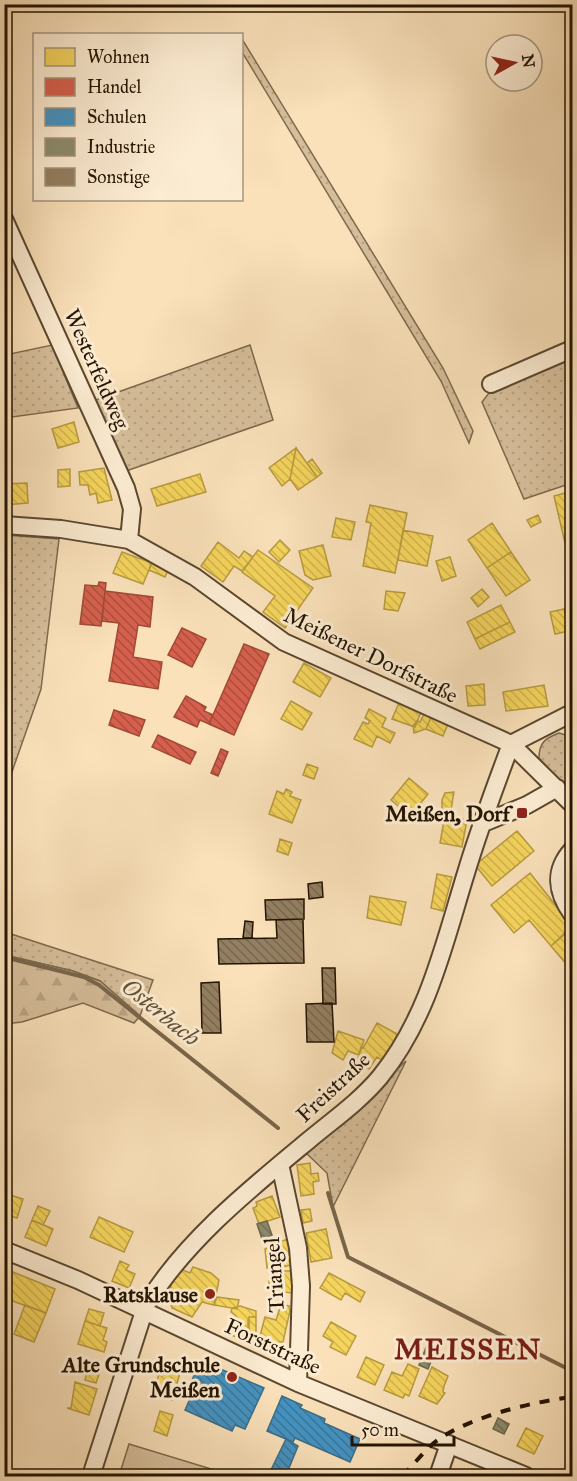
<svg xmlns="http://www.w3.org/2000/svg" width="577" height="1481" font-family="'IM FELL Great Primer',serif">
	<defs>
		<pattern id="grass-dots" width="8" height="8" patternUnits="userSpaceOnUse" patternTransform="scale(1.5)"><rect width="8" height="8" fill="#d6be9a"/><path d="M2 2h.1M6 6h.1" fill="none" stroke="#b8a283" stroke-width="1.8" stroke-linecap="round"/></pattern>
		<pattern id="forest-firs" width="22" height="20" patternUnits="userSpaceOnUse" patternTransform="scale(1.5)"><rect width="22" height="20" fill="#d6be9a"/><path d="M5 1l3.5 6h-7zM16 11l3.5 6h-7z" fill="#b8a283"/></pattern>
		<pattern id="homes-back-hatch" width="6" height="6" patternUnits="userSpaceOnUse" patternTransform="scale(1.5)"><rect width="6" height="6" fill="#f6d55c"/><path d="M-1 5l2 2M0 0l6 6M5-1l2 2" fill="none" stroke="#d3b64e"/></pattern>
		<pattern id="shops-back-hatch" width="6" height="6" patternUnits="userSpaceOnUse" patternTransform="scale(1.5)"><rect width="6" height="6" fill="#d6604d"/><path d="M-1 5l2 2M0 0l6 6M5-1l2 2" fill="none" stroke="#ad4e3e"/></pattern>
		<pattern id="schools-back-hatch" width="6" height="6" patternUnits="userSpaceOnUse" patternTransform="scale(1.5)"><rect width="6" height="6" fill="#4393c3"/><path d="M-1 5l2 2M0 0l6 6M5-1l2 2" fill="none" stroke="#38779c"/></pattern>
		<pattern id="industry-back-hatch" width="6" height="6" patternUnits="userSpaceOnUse" patternTransform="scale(1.5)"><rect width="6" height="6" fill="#8c8c6e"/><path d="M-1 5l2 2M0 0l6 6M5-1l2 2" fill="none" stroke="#727158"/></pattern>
		<pattern id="building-back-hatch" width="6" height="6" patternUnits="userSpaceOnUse" patternTransform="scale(1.5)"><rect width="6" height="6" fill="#937f61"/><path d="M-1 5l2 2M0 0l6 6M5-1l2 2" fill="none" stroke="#78674e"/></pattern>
	</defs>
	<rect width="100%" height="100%" fill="#fae1ba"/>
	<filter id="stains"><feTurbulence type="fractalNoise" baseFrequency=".00333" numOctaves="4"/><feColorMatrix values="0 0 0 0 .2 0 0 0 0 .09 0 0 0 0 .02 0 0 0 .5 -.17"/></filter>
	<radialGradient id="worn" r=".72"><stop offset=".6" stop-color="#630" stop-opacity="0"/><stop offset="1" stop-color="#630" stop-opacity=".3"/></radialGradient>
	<!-- grass -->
	<path fill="url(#grass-dots)" stroke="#7d694d" stroke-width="1.5" d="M242 39 443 368 473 431 469 443 441 381 242 52Z
		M52 345 78 408 5 418V355Z
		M250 345 273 420 126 471 93 401Z
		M572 354V483L524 499 482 402 492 389Z
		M5 535 59 539 41 689 7 786H4Z
		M559 733 572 737V794L539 758C539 742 546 738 559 733Z
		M5 932 153 980 140 1016 100 981 73 971 5 955Z
		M406 1061 333 1207 327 1173 304 1151Z"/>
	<!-- forest -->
	<path fill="url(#forest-firs)" stroke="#7d694d" stroke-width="1.5" d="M4 955 73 971 100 981 140 1016 134 1023 83 1003 22 1022 5 1024Z"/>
	<!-- pitch -->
	<path fill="#d6be9a" stroke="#7d694d" stroke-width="1.5" d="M129 1444 231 1475V1476H119Z"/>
	<!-- homes -->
	<path fill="url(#homes-back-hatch)" stroke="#b79b40" stroke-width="1.5" d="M74 422 79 442 58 448 52 429Z
		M296 448 290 479 282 486 269 468Z
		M296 448 317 477 298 490 290 479Z
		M312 459 322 473 317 477 307 463Z
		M104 468 112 500 98 503 96 493 90 495 88 485H80L79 472Z
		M70 469V486L58 487V470Z
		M200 474 206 492 157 506 151 489Z
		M27 483 28 503 4 505V484Z
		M565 493 572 528V573L554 496Z
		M370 505 407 513 395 573 363 566 371 523 366 522Z
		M538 515 541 522 531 527 527 520Z
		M336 518 355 522 351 540 332 537Z
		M492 523 511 552 487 568 468 540Z
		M403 530 433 536 427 566 398 560Z
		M280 540 290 550 279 562 269 552Z
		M218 542 239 558 244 551 253 557 242 571 234 566 223 582 201 566Z
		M323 545 331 576 313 580 305 575 299 551Z
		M258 550 313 588 285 628 263 612 275 596 242 572Z
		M122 552 152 563 143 584 113 573Z
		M511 552 530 580 506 596 487 568Z
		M450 557 456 576 442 581 436 561Z
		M152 560 169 568 165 577 149 570Z
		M482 589 489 597 478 607 471 598Z
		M386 591 405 593 398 611 384 609Z
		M501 605 510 622 475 639 467 622Z
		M564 609 569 631 555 634 550 612Z
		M510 622 515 632 480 649 475 639Z
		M304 663 331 678 320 697 293 682Z
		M484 684 485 705 468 706 466 686Z
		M544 685 548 706 506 711 503 692Z
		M291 701 312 713 302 730 281 719Z
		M399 703 421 712 415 727 392 719Z
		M369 709 386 718 382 727 395 733 390 743 377 736 372 747 354 739 363 722 368 724 370 721 365 718Z
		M424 714 431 717 426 729 414 733 413 726 417 721 420 722Z
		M431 717 448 724 443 736 426 729Z
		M307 764 318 768 314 779 303 775Z
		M409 778 428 794 410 816 391 800Z
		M286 789 292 792 290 796 301 800 292 823 269 814 277 791 284 794Z
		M454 792 450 816 442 815V800L445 793Z
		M445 815 467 820 462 847 440 843Z
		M517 831 534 851 492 886 475 865Z
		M280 839 292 843 288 855 277 851Z
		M530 873 572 926 551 946 529 920 514 933 491 905Z
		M437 874 452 877 443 911 431 908Z
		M370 896 406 902 401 925 367 918Z
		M572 928V971L551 946Z
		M377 1023 399 1035 384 1061 377 1057 369 1069 357 1062 361 1047 363 1048Z
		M338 1031 364 1040 359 1055 348 1051 343 1060 332 1053Z
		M310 1163 311 1174 318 1173 319 1181 313 1182 314 1194 301 1196 297 1165Z
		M7 1194 23 1199 17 1218 4 1214Z
		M272 1196 280 1217 259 1224 253 1208 257 1206 256 1202Z
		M38 1206 50 1211 43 1225 32 1220Z
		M310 1209 312 1221 303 1223 301 1210Z
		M99 1217 133 1232 124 1252 90 1237Z
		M32 1220 53 1229 46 1246 25 1237Z
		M326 1229 332 1258 311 1262 306 1233Z
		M287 1239 294 1264 279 1268 277 1264 267 1268 265 1249Z
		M120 1261 129 1265 126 1270 135 1274 129 1288 112 1281Z
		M193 1267 211 1273 219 1280 214 1305 202 1302 192 1317 172 1308 168 1293 178 1268 190 1273Z
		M8 1270 55 1289 46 1313 4 1298V1279Z
		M275 1271H292V1293L269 1290V1281L274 1278Z
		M329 1273 365 1292 360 1302 345 1293 341 1300 320 1288Z
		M217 1297 239 1300 237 1309 214 1305Z
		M25 1305 46 1313 34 1342 14 1334Z
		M284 1305 289 1306 290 1311 283 1342H267L268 1338 260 1336 265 1317 276 1320 280 1308 283 1309Z
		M240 1306 256 1311V1317H249L248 1320V1341L228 1334 236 1316 231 1312 232 1308Z
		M89 1309 104 1313 100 1326 85 1321Z
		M249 1317H256V1335H249Z
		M85 1321 107 1328 103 1340 107 1342 104 1352 78 1344Z
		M331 1322 356 1336 346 1355 330 1347 333 1342 323 1336Z
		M366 1357 384 1365 375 1385 357 1377Z
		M408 1364 419 1369 409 1396 405 1394 403 1398 384 1390 392 1372 402 1376Z
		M161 1367 180 1373 172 1400 153 1395Z
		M432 1367 448 1376 444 1386 443 1392 445 1393 437 1404 419 1396Z
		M88 1368 100 1371 96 1383 85 1380Z
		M75 1382 97 1389 89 1415 67 1408H71Z
		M160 1411 173 1415 167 1436 154 1431Z
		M526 1428 543 1436 534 1454 517 1446Z"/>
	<!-- shops -->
	<path fill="url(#shops-back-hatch)" stroke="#a14936" stroke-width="1.5" d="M99 582 106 583 101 626 80 624 85 585 98 586Z
		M105 591 153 597 150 627 138 625 133 657 162 662 158 689 109 681 119 623 102 621Z
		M182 628 206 639 192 667 168 655Z
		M244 644 269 654 234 735 209 724Z
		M186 696 206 707 204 711 213 715 209 724 200 720 197 727 174 717Z
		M114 710 145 720 139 736 109 725Z
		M158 735 196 752 190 764 152 747Z
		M221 749 228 752 218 776 211 773Z"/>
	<!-- schools -->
	<path fill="url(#schools-back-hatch)" stroke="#3a6d88" stroke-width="1.5" d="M200 1360 264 1388 245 1429 235 1425 232 1431 185 1410 196 1385 191 1383Z
		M282 1396 302 1405 300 1408 325 1419 324 1423 360 1439 350 1462 295 1438 293 1442 267 1431Z
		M286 1439 298 1446 287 1473 292 1476H268Z"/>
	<!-- industry -->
	<path fill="url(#industry-back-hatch)" stroke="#6d684d" stroke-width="1.5" d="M267 1221 272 1235 262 1239 257 1224Z
		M427 1345 436 1349 428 1369 419 1365Z
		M498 1418 509 1424 504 1434 493 1429Z"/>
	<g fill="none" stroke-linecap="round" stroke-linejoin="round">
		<!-- stream -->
		<path stroke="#79654a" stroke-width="4" d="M4 957 84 977 99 985 278 1128
			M328 1193 348 1257 572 1371"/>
	</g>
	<!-- building -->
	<path fill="url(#building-back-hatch)" stroke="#241400" stroke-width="1.5" d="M322 882 323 897 309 899 308 884Z
		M304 899V919L266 920 265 900Z
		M303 919 304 963 219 964 218 939 277 938 276 920Z
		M245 921 253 922 252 938H243Z
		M322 968H335L336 1004H323Z
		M219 982 221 1033H202L201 983Z
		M306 1004 332 1003 334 1042H307Z"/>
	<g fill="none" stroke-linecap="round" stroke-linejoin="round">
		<!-- minor casing -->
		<g stroke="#5a472e" stroke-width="20">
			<path id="minor" d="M4 219 126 488 132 509 129 540
				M491 384 572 349
				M4 525 61 529 129 540 195 577 284 642 511 744 572 804
				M511 744 572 713
				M481 824 527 805 557 788
				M572 850C553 871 557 893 572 914
				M280 1164 298 1248 301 1286 298 1383
				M4 1250 78 1280 298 1383 526 1476
				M91 1476 146 1305C185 1241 251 1188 309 1140 333 1120 360 1101 380 1077 428 1018 444 944 466 873 479 829 495 787 511 744
				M438 1476 449 1444"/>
		</g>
		<!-- minor -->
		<use href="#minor" stroke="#fcecd2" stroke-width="16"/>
		<!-- rail -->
		<path stroke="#241400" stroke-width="4" stroke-dasharray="10 10" stroke-linecap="butt" d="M402 1476C414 1465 425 1449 439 1439 473 1416 532 1402 572 1397"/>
	</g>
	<!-- markers -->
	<g fill="#8f2418" stroke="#fcecd2" stroke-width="2">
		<rect x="516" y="807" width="12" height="12" rx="3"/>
		<circle cx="210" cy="1294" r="6"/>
		<circle cx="232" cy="1377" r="6"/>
	</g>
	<g text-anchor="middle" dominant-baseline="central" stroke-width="6" stroke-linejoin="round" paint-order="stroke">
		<!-- street labels -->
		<g font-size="22" fill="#241400" stroke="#fcecd2">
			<text transform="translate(97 369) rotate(66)">Westerfeldweg</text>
			<text transform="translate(371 655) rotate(26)">Meißener Dorfstraße</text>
			<text transform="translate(333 1087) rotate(-43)">Freistraße</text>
			<text transform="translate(274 1275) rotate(-94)">Triangel</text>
			<text transform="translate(273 1346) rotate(25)">Forststraße</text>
		</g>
		<!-- poi labels -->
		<g font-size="22" font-weight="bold" fill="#241400" stroke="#fcecd2" text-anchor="end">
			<text x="510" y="813">Meißen, Dorf</text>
			<text x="198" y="1294">Ratsklause</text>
			<text x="220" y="1364">Alte Grundschule<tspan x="220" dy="25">Meißen</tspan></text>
		</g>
		<!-- water labels -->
		<g font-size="24" font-style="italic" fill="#635137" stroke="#fcecd2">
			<text transform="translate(161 1012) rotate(39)">Osterbach</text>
		</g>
		<!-- district labels -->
		<g font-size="28" font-weight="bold" letter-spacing="1.5" fill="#7a1f14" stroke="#fcecd2">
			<text x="468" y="1349">MEISSEN</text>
		</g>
	</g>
	<!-- margin -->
	<rect width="577" height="1481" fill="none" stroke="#fae1ba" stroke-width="24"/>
	<rect x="6" y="6" width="565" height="1469" fill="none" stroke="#241400" stroke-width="3"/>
	<rect x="12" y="12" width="553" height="1457" fill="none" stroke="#241400" stroke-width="1.5"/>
	<!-- legend -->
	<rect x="33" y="33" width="210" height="168" fill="#fcecd2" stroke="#a6967e" stroke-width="1.5"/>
	<rect x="45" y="48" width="30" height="18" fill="#f6d55c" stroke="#a6967e" stroke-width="1.5"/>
	<text x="87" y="63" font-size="18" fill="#241400">Wohnen</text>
	<rect x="45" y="78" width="30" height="18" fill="#d6604d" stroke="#a6967e" stroke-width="1.5"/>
	<text x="87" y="93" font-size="18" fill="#241400">Handel</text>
	<rect x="45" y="108" width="30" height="18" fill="#4393c3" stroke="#a6967e" stroke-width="1.5"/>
	<text x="87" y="123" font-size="18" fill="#241400">Schulen</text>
	<rect x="45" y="138" width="30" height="18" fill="#8c8c6e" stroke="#a6967e" stroke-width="1.5"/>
	<text x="87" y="153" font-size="18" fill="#241400">Industrie</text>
	<rect x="45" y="168" width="30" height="18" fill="#937f61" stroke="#a6967e" stroke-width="1.5"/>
	<text x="87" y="183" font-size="18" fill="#241400">Sonstige</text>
	<!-- north arrow -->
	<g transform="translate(514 63) rotate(82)"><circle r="28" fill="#fcecd2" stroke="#a6967e" stroke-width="1.5"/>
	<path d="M0-4.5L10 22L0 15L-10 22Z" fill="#8f2418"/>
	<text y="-9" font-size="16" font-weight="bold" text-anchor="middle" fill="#241400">N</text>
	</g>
	<!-- scale -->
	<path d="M352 1436v9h102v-9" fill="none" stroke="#241400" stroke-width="3"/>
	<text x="361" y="1436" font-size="18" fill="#241400" stroke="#fcecd2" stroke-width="4.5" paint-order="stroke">50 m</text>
	<rect width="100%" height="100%" filter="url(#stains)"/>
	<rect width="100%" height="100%" fill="url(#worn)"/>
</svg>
